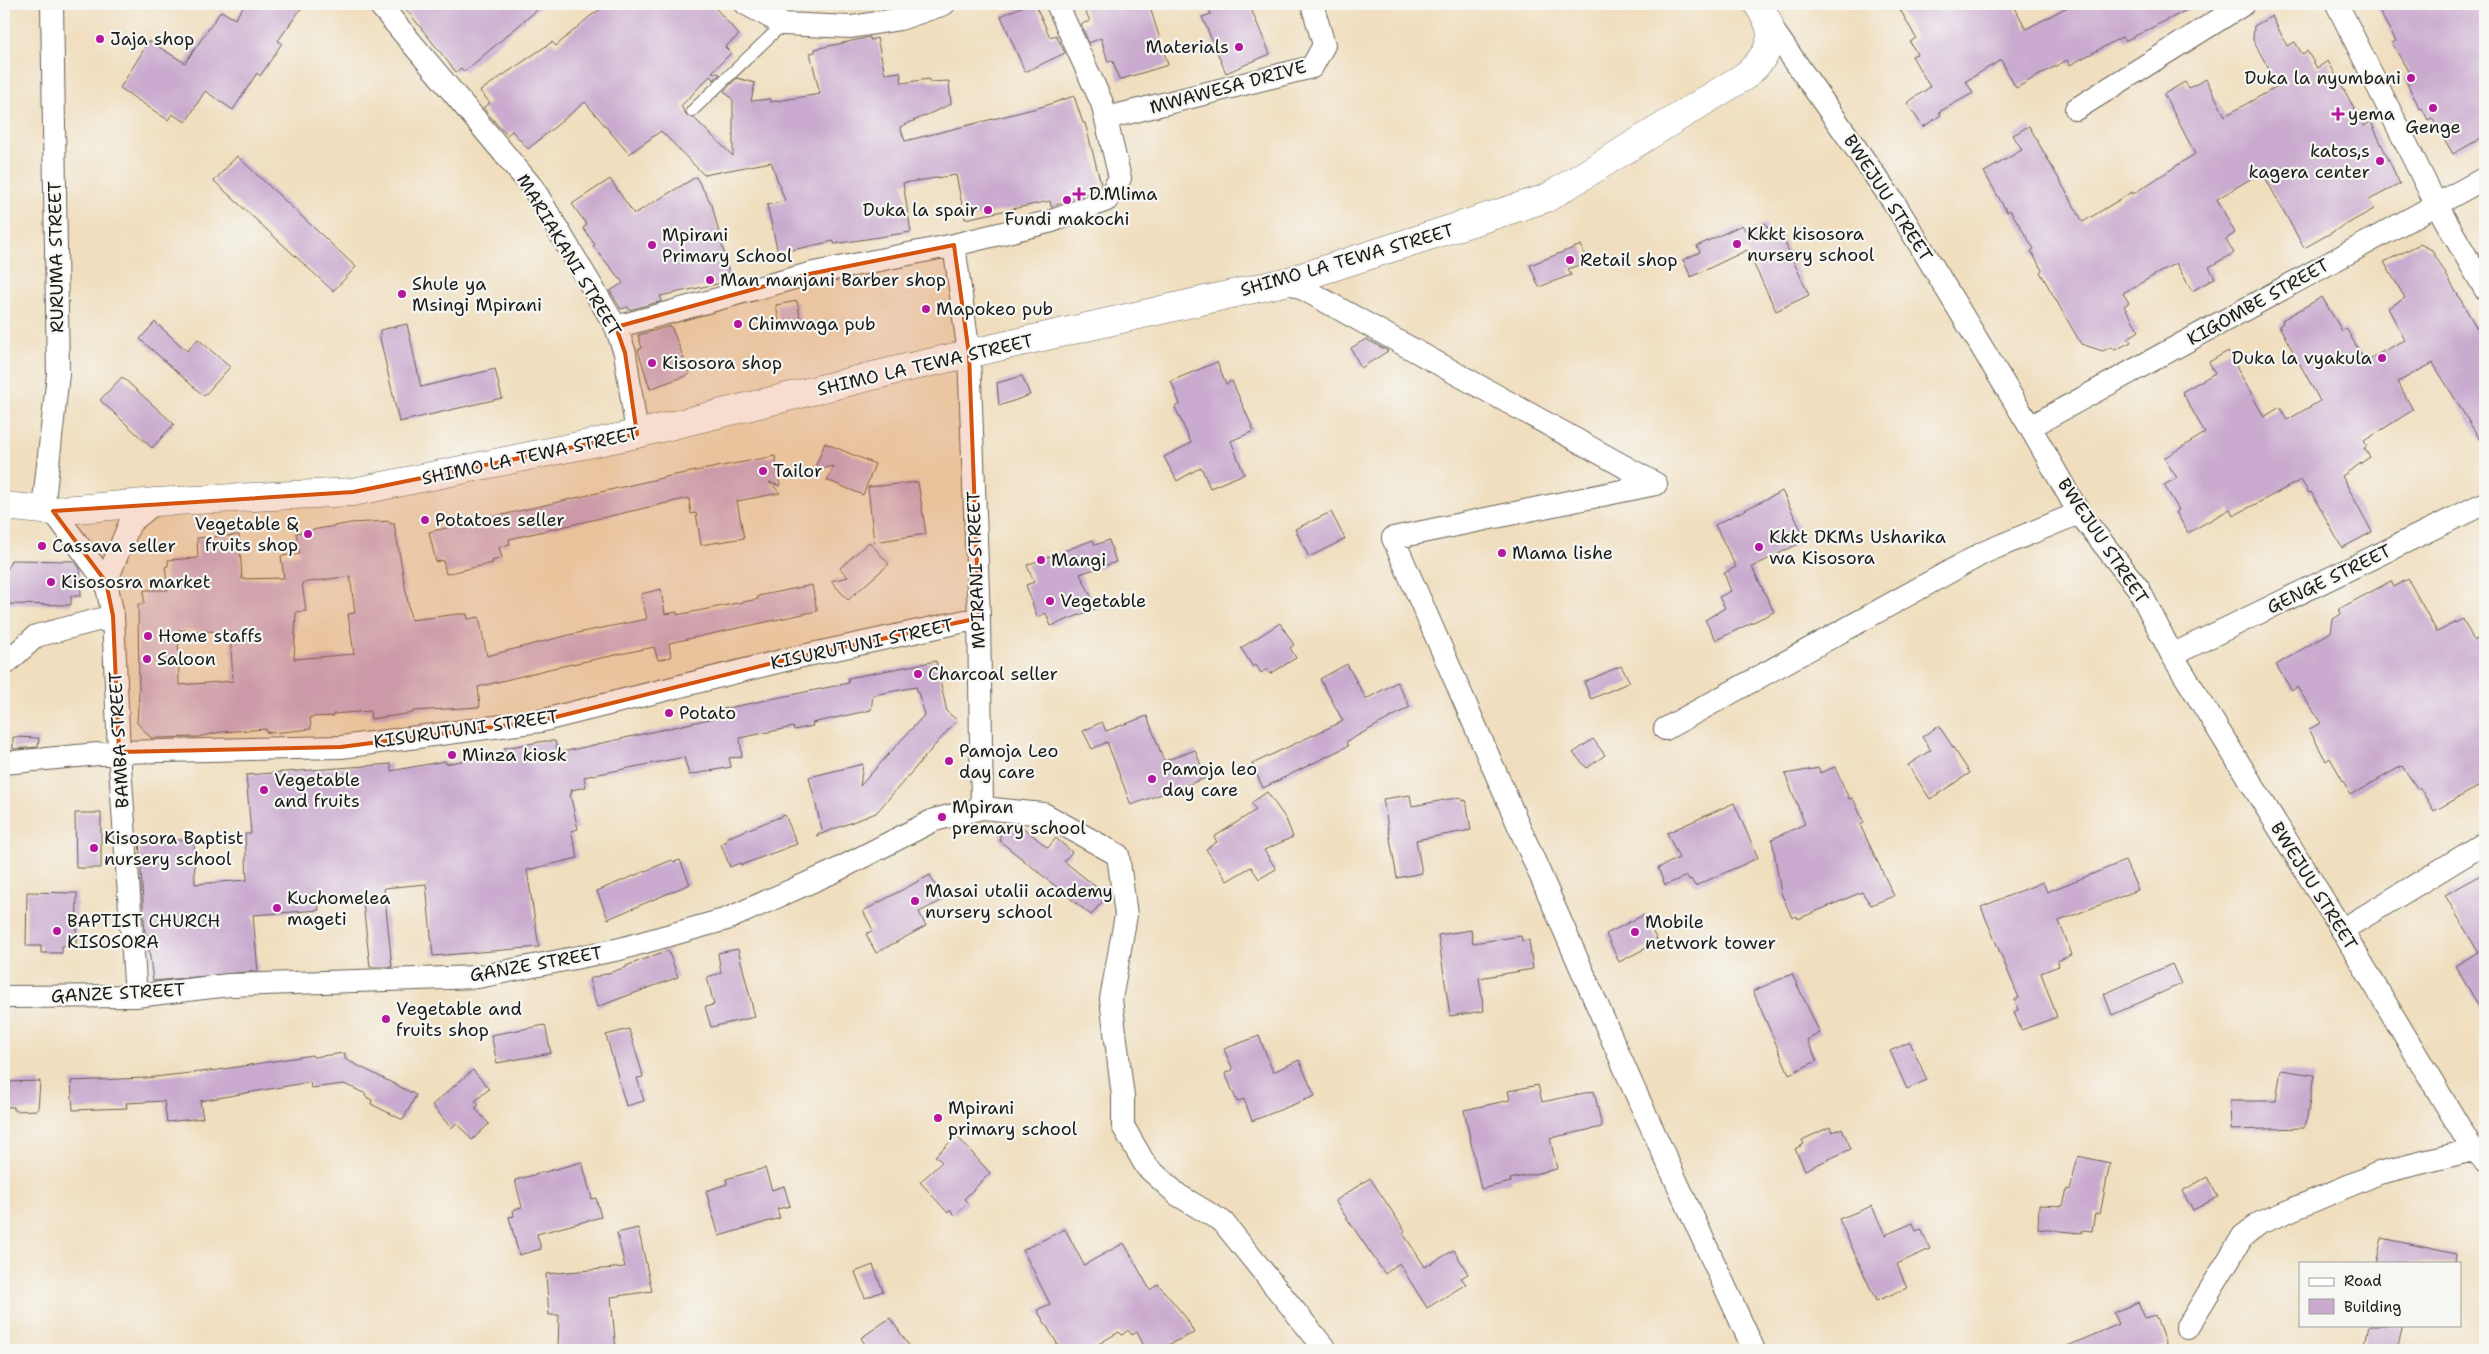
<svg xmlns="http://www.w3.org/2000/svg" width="2489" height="1354" font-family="'Shantell Sans',sans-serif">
	<rect width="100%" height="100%" fill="#f6f6f2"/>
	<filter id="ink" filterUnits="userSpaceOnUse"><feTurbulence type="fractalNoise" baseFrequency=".02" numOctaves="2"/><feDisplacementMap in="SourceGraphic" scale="10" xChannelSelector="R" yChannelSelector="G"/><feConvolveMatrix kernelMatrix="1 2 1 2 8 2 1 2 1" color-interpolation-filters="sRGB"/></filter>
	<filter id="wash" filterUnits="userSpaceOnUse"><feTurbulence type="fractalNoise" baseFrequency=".0096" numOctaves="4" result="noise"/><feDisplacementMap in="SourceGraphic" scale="20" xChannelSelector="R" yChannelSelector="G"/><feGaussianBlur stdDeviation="1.12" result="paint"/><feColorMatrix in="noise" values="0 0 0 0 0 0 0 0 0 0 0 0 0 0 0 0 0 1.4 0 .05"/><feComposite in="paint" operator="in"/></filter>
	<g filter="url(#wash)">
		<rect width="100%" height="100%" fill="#f0debe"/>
		<g id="blocks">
			<!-- building -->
			<path fill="#caabcf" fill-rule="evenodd" d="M245 4H304L278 41 282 43 267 66 260 76 257 73 233 110 205 91 186 122 172 114 168 120 120 88 149 41 185 63 221 11 235 19Z
				M402 4H544L464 72 461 68 456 72Z
				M608 4H712L739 35 725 47 731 53 712 72 720 74 714 80 710 76 681 106 687 116 694 118 733 156V100L724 91 737 78 755 83 751 101 770 99V102L820 94 810 53 815 52V49L870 37V40L877 38 885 74 900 72 902 83 929 79V82L949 81 951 104 900 127 905 141 1041 107 1074 96 1083 123H1085L1101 184 1098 189 1056 205 1051 207 1050 201 965 219 956 175 903 183 911 232 834 244V241L778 253 767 205 785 201 771 162 704 175 661 131 629 154 585 102 528 149 512 131 507 135 501 129 483 108 490 103 480 91 552 42 556 46 589 17Z
				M1028 4H1035L1050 37 1056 35 1065 53 1025 72 1001 16Z
				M1082 4H1149L1168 65 1119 80 1113 61 1108 62 1101 38 1089 43 1081 24 1090 21Z
				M1207 4H1249L1270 54 1226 73 1202 17 1211 14Z
				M1897 4H2013L2026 29 2073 4H2199L2125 41 2122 37 2070 65 2067 60 2016 88 2001 60 1966 81 1973 93 1939 112 1941 115 1923 127 1907 103 1930 87 1912 56 1917 54 1910 42 1916 38Z
				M2375 4H2485V136L2453 154 2432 118 2428 120 2422 108 2420 109 2404 77 2409 73 2392 43 2396 41Z
				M2272 16 2287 46 2295 42 2302 54 2307 51 2317 68 2328 61 2364 126 2371 122 2400 184 2369 200 2374 209 2304 248 2262 172 2217 199 2235 233 2226 239 2234 253 2209 267 2215 278 2192 291 2176 263 2123 293 2129 303 2124 306 2139 331 2128 338 2131 342 2115 350 2111 347 2103 351 2081 344 2040 272 2042 270 2031 251 2034 249 2010 210 2007 212 1984 172 2022 150 2013 135 2029 126 2083 222 2132 192 2133 194 2195 154 2164 94 2185 82 2189 88 2206 79 2225 116 2278 86 2253 40 2254 26Z
				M237 156 356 267 333 291 214 181Z
				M696 177 712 205 731 281 660 296 662 301 629 310 628 307 621 309 610 291 623 283 593 246 595 245 583 228 587 225 572 204 610 179 634 214Z
				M1765 223 1772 236 1780 232 1809 295 1776 311 1747 250 1691 277 1683 260 1700 252 1697 246 1742 225 1747 233Z
				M2420 244 2432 250 2483 339 2479 342 2485 354V448L2433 363 2398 382 2413 410 2364 441 2367 446 2364 448 2370 457 2342 476 2372 532 2342 548 2311 492 2309 493 2301 480 2233 516 2230 509 2188 533 2176 512 2179 510 2164 485 2177 478 2164 458 2205 433 2182 392 2215 373 2209 362 2228 351 2264 417 2280 407 2287 420 2320 401 2279 326 2283 323 2282 320 2322 297 2342 331 2346 328 2365 361 2405 340 2388 308 2405 298 2384 262Z
				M1581 245 1587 262 1568 269 1571 275 1539 287 1530 265Z
				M797 301 801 323 780 327 776 305Z
				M155 322 187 351 198 339 230 367 204 396 140 339Z
				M407 324 421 387 495 369 502 398 399 422 380 338V330Z
				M671 326 690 374 650 389 638 350 642 348 638 335Z
				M1366 339 1388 351 1361 368 1351 348Z
				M1217 362 1226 384 1232 381 1254 431 1231 441 1244 474 1210 488 1201 467 1177 481 1164 457 1191 443 1175 407 1180 404 1171 381Z
				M1022 376 1030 395 999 406 997 383Z
				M122 377 174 424 152 448 100 400Z
				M825 443 875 464 863 495 827 480 834 466 814 470Z
				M775 456 780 486 769 482 780 493 737 501 744 538 701 545 696 513 691 514 689 498 509 539 510 544 499 547 502 558 492 561 493 563 446 574 443 560 436 562 429 532 670 476Z
				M918 482 926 534 874 542 868 487Z
				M1782 491 1806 540 1752 567 1774 612 1716 640 1705 620 1725 608 1719 597 1731 591 1724 573 1736 567 1715 525Z
				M1331 512 1345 539 1309 557 1295 529Z
				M390 521V524L394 523 411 620 458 614H467L468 619 479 617 487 656 573 634 647 619 641 594 661 589 665 614 677 612V615L758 599V596L812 585 817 611 669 643 671 657 658 660 654 647 553 668 478 687 480 707 413 711V713L371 719 370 711 333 714 334 716 310 717 311 729 272 733 266 732V729L221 732 198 737 151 738 137 723 139 693 138 604H144V590H168L165 567 168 566V560L198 558 197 538 239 535 242 579 284 578 281 556 300 554 296 533 351 523ZM350 576 355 613 348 614 354 654 294 659 296 612 306 611 302 583ZM178 630 230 632 233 681 179 685Z
				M1093 540 1095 545 1109 540 1116 562 1080 574 1097 608 1051 626 1046 613 1037 617 1026 585 1034 582 1027 565Z
				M869 542 889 564 848 600 831 581 848 577 840 568Z
				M11 560 74 561 80 569 81 596H71V605L5 604V576Z
				M2408 579 2437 632 2463 619 2474 641 2485 634V783L2434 811 2420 788 2418 789 2402 766 2351 795 2330 758 2326 761 2309 729 2321 723 2297 687 2292 691 2276 665 2331 632 2333 619 2341 614 2339 609 2391 581 2394 587Z
				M1280 623 1294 645 1290 648 1296 658 1270 674 1267 669 1261 673 1256 665 1253 667 1241 648Z
				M936 661 947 712 957 720 876 813 816 836 822 830 809 777 863 764 860 786 925 714 916 687 873 695 871 710 812 723 813 726 794 730 793 727 740 738 742 757 729 758 731 767 689 775 684 757 584 777 586 787 571 790 572 793 570 794 578 829 571 831 578 858 527 870 539 947 433 956 426 884 384 888 392 967H370L363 903 361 904 360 896 318 900 319 910 253 915 258 971 153 981 147 934H145L139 840H194L195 884 247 880 245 834H251L246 775 391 764V771L445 761 446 764 505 752 504 748 545 741H555L558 753 714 718V715L724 713 723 709 849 683 848 678Z
				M1347 664 1366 699 1397 682 1410 707 1346 742 1348 746 1263 788 1252 764 1343 721 1320 679Z
				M1621 666 1630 682 1591 699 1584 682Z
				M1147 716 1164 761 1195 750 1206 778 1131 805 1107 742 1092 749 1083 731 1102 722 1106 731Z
				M1939 726 1970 773 1930 799 1908 765 1931 750 1922 737Z
				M13 737 39 738 38 747 13 749Z
				M1593 739 1605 755 1587 768 1573 753Z
				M1835 767 1849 799 1853 798 1864 823 1860 825 1894 896 1871 905 1862 892 1798 919 1797 916 1792 918 1781 893 1772 839 1805 824 1785 774 1819 768 1820 773Z
				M1267 792 1286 819 1293 837 1264 850 1276 869 1259 879 1251 867 1227 881 1206 849 1217 842 1214 837 1256 810 1251 803Z
				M1410 795 1412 806 1461 797 1462 801 1466 800 1471 830 1416 840 1422 873 1397 878 1383 799Z
				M1734 803 1758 858 1695 886 1691 879 1689 880 1687 876 1665 885 1658 868 1679 858 1667 833Z
				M75 813H101V868H76Z
				M785 815 797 844 741 865 740 863 730 867 721 844 727 841 726 838Z
				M1008 824 1020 825 1048 848 1056 838 1072 852 1064 861 1107 896 1091 915 1000 841V833Z
				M672 860 674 862 680 860 690 884 608 919 597 891Z
				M2125 861 2138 890 2059 921 2072 955 2057 961 2059 966 2041 973 2057 1017 2021 1030 2014 1012 2018 1010 2015 1000 2019 998 1981 907 2043 882 2047 892Z
				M2485 873V1016L2455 966 2478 952 2445 895Z
				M930 875 943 900 919 912 926 926 876 953 866 934 873 930 863 911Z
				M27 892 77 893 76 946H62V953H41V946H26Z
				M1644 915 1658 942 1619 962 1606 934Z
				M1471 930 1473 943 1521 936 1522 941 1529 940 1533 969 1479 978 1484 1011 1450 1016 1438 935Z
				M738 949 755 1017 711 1027 705 1007 714 1005 707 977 721 973 718 953Z
				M668 950 678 977 597 1007 589 979 627 967 626 966Z
				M2172 964 2181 984 2112 1015 2104 994Z
				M1792 974 1820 1033 1807 1040 1817 1061 1789 1074 1753 991Z
				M545 1025 551 1053 497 1063 491 1035Z
				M629 1029 642 1072 643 1077 637 1078 644 1101 626 1106 606 1035Z
				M1259 1036 1273 1072 1299 1060 1315 1096 1252 1121 1244 1099 1237 1102 1225 1073 1233 1070 1224 1049Z
				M1910 1042 1927 1080 1907 1089 1890 1051Z
				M345 1053V1059L416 1095 403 1120 371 1104 372 1100 365 1096 366 1094 344 1084 311 1088 310 1082 200 1101 203 1118 167 1122 164 1101 126 1103 127 1108 73 1110 71 1081 145 1078 218 1070 312 1055 313 1057Z
				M473 1070 489 1089 475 1101 479 1105 475 1108 489 1124 472 1140 457 1123 451 1128 432 1105Z
				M2281 1070 2314 1075 2306 1124 2303 1128 2231 1130 2230 1101H2276Z
				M40 1081 38 1110 14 1111V1107H4V1082Z
				M1538 1085 1542 1102 1594 1091 1602 1127 1550 1138 1557 1169 1510 1179 1511 1182 1481 1189 1464 1110 1510 1100 1508 1091Z
				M1830 1127 1832 1132 1842 1128 1851 1149 1805 1170 1795 1149 1804 1144 1802 1140Z
				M957 1136 990 1173 964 1199 968 1203 955 1215 950 1210 948 1213 920 1182 942 1162 935 1156Z
				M2078 1156 2110 1163 2100 1214 2095 1213 2092 1231 2082 1230V1233L2038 1229 2039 1205 2063 1206 2067 1189 2070 1190Z
				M582 1162 592 1199 596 1198 601 1217 537 1234 541 1249 519 1255 509 1217 514 1216 513 1210 522 1207 515 1180Z
				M765 1168 772 1190 784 1186 790 1206 777 1209 780 1218 719 1236 706 1191 727 1184 726 1179Z
				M2207 1177 2218 1197 2193 1210 2182 1191Z
				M1370 1178 1405 1231 1403 1233 1425 1267 1454 1250 1468 1274 1461 1278 1466 1284 1427 1308 1399 1263 1385 1274 1335 1201Z
				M1872 1206 1885 1235 1913 1223 1916 1231 1921 1229 1930 1249 1897 1264 1907 1288 1876 1301 1839 1219Z
				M638 1228 652 1291 611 1297 616 1350H558L559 1315H549L546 1274 625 1267 617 1233Z
				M1065 1229 1084 1265 1124 1243 1150 1290 1158 1284 1187 1319 1194 1333 1156 1350H1146L1137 1332 1132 1335 1128 1330 1122 1335 1119 1332 1088 1350H1061L1037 1310 1050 1304 1023 1250Z
				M2382 1238 2456 1254 2455 1263H2376Z
				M873 1265 883 1291 865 1298 855 1272Z
				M2138 1302 2145 1318 2155 1315 2166 1345 2152 1350H2058L2119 1324 2114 1313Z
				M890 1318 912 1350H869L861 1338Z
				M2369 1325H2403L2397 1350 2364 1348Z"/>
		</g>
	</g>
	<g filter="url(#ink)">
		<use href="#blocks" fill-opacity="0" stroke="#666055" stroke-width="1"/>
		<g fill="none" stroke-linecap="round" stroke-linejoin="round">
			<!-- lane casing -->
			<g stroke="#666055" stroke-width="13">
				<path id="lane" d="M692 111 783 24"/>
			</g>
			<!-- street casing -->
			<g stroke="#666055" stroke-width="24">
				<path id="street" d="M379 4 533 188 616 327 625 353 637 434
					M746 4 783 24 851 27 900 19 944 4
					M2337 4 2436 204 2485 289
					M1770 26 1895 204 2030 427 2079 513 2138 588 2172 655 2342 930 2473 1150 2485 1160
					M2076 109 2244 4
					M1107 118 1312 67 1324 45 1312 4
					M954 245 969 354 979 618 982 808 1044 814 1118 855 1126 915 1111 999 1123 1097V1126L1146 1166 1178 1195 1223 1222 1326 1350
					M1289 281 1656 484 1393 538 1633 1087 1754 1350
					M616 327 809 274 954 245 1052 221 1107 200 1120 178 1102 103 1057 4
					M2030 427 2485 178
					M43 510 58 374 52 4
					M53 511 106 582
					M2172 655 2485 503
					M4 665 36 636 113 616
					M1665 729 1985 552 2079 513
					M4 763 119 752 341 747 540 721 789 659 979 618
					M2342 930 2485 843
					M136 996 119 752 113 616 106 582 130 523 156 502
					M4 997 136 996 229 985 478 977 620 949 727 919 833 872 934 820 982 808
					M2187 1328 2243 1236 2260 1223 2379 1173 2473 1150"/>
			</g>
			<!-- secondary casing -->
			<g stroke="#666055" stroke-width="29">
				<path id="secondary" d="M4 506 53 511 156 502 353 492 637 434 897 370 1289 281 1547 198 1745 76C1759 64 1776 45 1769 25 1767 18 1761 10 1758 4"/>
			</g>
			<!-- lane -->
			<use href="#lane" stroke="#fff" stroke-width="11"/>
			<!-- street -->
			<use href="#street" stroke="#fff" stroke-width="22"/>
			<!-- secondary -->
			<use href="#secondary" stroke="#fff" stroke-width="28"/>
		</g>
	</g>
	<!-- marked area -->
	<path fill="#d4530e" fill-opacity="0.2" stroke="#d4530e" stroke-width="4" stroke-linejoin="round" d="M954 245 969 354 979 618 789 659 540 721 341 747 119 752 113 616 106 582 53 511 353 492 637 434 625 353 616 327 809 274Z"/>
	<!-- markers -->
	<g fill="#b5179e" stroke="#f6f6f2" stroke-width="2">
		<circle cx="100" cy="39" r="5"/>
		<circle cx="1239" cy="47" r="5"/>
		<circle cx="2411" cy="78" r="5"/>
		<circle cx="2433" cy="108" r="5"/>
		<path d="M2335.5 106.5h5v5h5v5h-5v5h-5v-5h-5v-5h5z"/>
		<circle cx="2380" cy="161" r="5"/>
		<path d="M1076.5 186.5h5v5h5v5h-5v5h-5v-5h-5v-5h5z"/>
		<circle cx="1067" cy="200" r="5"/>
		<circle cx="988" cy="210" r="5"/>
		<circle cx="1737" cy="244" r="5"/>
		<circle cx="652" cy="245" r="5"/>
		<circle cx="1570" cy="260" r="5"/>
		<circle cx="710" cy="280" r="5"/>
		<circle cx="402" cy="294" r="5"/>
		<circle cx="926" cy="309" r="5"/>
		<circle cx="738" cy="324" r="5"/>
		<circle cx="2382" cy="358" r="5"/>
		<circle cx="652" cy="363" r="5"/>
		<circle cx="763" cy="471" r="5"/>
		<circle cx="425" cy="520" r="5"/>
		<circle cx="308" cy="534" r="5"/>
		<circle cx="42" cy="546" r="5"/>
		<circle cx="1759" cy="547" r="5"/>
		<circle cx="1502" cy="553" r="5"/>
		<circle cx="1041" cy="560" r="5"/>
		<circle cx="51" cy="582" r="5"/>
		<circle cx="1050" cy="601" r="5"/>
		<circle cx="148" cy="636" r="5"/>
		<circle cx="147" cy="659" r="5"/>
		<circle cx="918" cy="674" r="5"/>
		<circle cx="669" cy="713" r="5"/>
		<circle cx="452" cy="755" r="5"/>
		<circle cx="949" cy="761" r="5"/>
		<circle cx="1152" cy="779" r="5"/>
		<circle cx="264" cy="790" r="5"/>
		<circle cx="942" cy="817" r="5"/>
		<circle cx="94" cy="848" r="5"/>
		<circle cx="915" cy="901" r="5"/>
		<circle cx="277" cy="908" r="5"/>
		<circle cx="57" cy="931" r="5"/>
		<circle cx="1635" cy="932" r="5"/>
		<circle cx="386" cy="1019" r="5"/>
		<circle cx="938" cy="1118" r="5"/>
	</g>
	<g text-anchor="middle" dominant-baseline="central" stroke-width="4.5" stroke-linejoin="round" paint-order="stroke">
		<!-- poi labels -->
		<g font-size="18" fill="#1c1c1c" stroke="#f6f6f2" text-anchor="start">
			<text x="110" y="39">Jaja shop</text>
			<text x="1229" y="47" text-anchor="end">Materials</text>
			<text x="2401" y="78" text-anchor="end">Duka la nyumbani</text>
			<text x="2348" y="114">yema</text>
			<text x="2433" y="127" text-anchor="middle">Genge</text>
			<text x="2370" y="151" text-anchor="end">katos,s<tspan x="2370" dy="21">kagera center</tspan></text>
			<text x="1089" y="194">D.Mlima</text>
			<text x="978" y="210" text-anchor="end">Duka la spair</text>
			<text x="1067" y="219" text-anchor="middle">Fundi makochi</text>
			<text x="1747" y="234">Kkkt kisosora<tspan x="1747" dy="21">nursery school</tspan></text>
			<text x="662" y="235">Mpirani<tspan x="662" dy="21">Primary School</tspan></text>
			<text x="1580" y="260">Retail shop</text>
			<text x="720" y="280">Man manjani Barber shop</text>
			<text x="412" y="284">Shule ya<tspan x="412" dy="21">Msingi Mpirani</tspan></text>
			<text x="936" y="309">Mapokeo pub</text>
			<text x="748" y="324">Chimwaga pub</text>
			<text x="2372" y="358" text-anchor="end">Duka la vyakula</text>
			<text x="662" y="363">Kisosora shop</text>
			<text x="773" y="471">Tailor</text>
			<text x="435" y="520">Potatoes seller</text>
			<text x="298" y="524" text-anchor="end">Vegetable &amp;<tspan x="298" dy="21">fruits shop</tspan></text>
			<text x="1769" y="537">Kkkt DKMs Usharika<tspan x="1769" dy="21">wa Kisosora</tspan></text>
			<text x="52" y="546">Cassava seller</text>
			<text x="1512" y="553">Mama lishe</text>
			<text x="1051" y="560">Mangi</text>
			<text x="61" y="582">Kisososra market</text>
			<text x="1060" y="601">Vegetable</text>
			<text x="158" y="636">Home staffs</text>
			<text x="157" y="659">Saloon</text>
			<text x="928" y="674">Charcoal seller</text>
			<text x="679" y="713">Potato</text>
			<text x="959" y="751">Pamoja Leo<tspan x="959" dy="21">day care</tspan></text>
			<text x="462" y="755">Minza kiosk</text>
			<text x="1162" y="769">Pamoja leo<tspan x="1162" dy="21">day care</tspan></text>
			<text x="274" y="780">Vegetable<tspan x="274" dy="21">and fruits</tspan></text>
			<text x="952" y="807">Mpiran<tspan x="952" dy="21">premary school</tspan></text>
			<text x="104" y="838">Kisosora Baptist<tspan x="104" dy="21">nursery school</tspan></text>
			<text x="925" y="891">Masai utalii academy<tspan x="925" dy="21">nursery school</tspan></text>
			<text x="287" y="898">Kuchomelea<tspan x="287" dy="21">mageti</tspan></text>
			<text x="67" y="921">BAPTIST CHURCH<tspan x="67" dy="21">KISOSORA</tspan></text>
			<text x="1645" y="922">Mobile<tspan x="1645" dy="21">network tower</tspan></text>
			<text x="396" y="1009">Vegetable and<tspan x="396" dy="21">fruits shop</tspan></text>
			<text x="948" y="1108">Mpirani<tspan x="948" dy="21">primary school</tspan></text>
		</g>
		<!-- street labels -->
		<g font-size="18" fill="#1c1c1c" stroke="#f6f6f2">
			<text transform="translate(1228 87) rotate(-15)">MWAWESA DRIVE</text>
			<text transform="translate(1888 198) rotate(57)">BWEJUU STREET</text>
			<text transform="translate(569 255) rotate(59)">MARIAKANI STREET</text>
			<text transform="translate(56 257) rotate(-91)">RURUMA STREET</text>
			<text transform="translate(1347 260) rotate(-16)">SHIMO LA TEWA STREET</text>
			<text transform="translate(2258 302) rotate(-29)">KIGOMBE STREET</text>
			<text transform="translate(925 365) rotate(-13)">SHIMO LA TEWA STREET</text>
			<text transform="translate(530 456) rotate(-12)">SHIMO LA TEWA STREET</text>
			<text transform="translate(2103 541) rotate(56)">BWEJUU STREET</text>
			<text transform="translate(976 570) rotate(-92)">MPIRANI STREET</text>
			<text transform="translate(2329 579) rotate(-26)">GENGE STREET</text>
			<text transform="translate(862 644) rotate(-12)">KISURUTUNI STREET</text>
			<text transform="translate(466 729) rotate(-8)">KISURUTUNI STREET</text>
			<text transform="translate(119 740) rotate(-93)">BAMBA STREET</text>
			<text transform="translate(2314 886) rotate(58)">BWEJUU STREET</text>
			<text transform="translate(536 964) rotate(-10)">GANZE STREET</text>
			<text transform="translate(118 993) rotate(-3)">GANZE STREET</text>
		</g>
	</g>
	<!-- margin -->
	<rect width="2489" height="1354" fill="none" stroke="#f6f6f2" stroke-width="20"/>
	<!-- legend -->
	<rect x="2299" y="1262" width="162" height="65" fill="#f6f6f2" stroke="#9f9f9c"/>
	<rect x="2309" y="1278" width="25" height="8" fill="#ffffff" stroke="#9f9f9c"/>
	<text x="2344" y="1286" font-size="15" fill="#1c1c1c">Road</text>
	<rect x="2309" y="1299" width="25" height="15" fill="#caabcf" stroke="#9f9f9c"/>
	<text x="2344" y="1312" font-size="15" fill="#1c1c1c">Building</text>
</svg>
